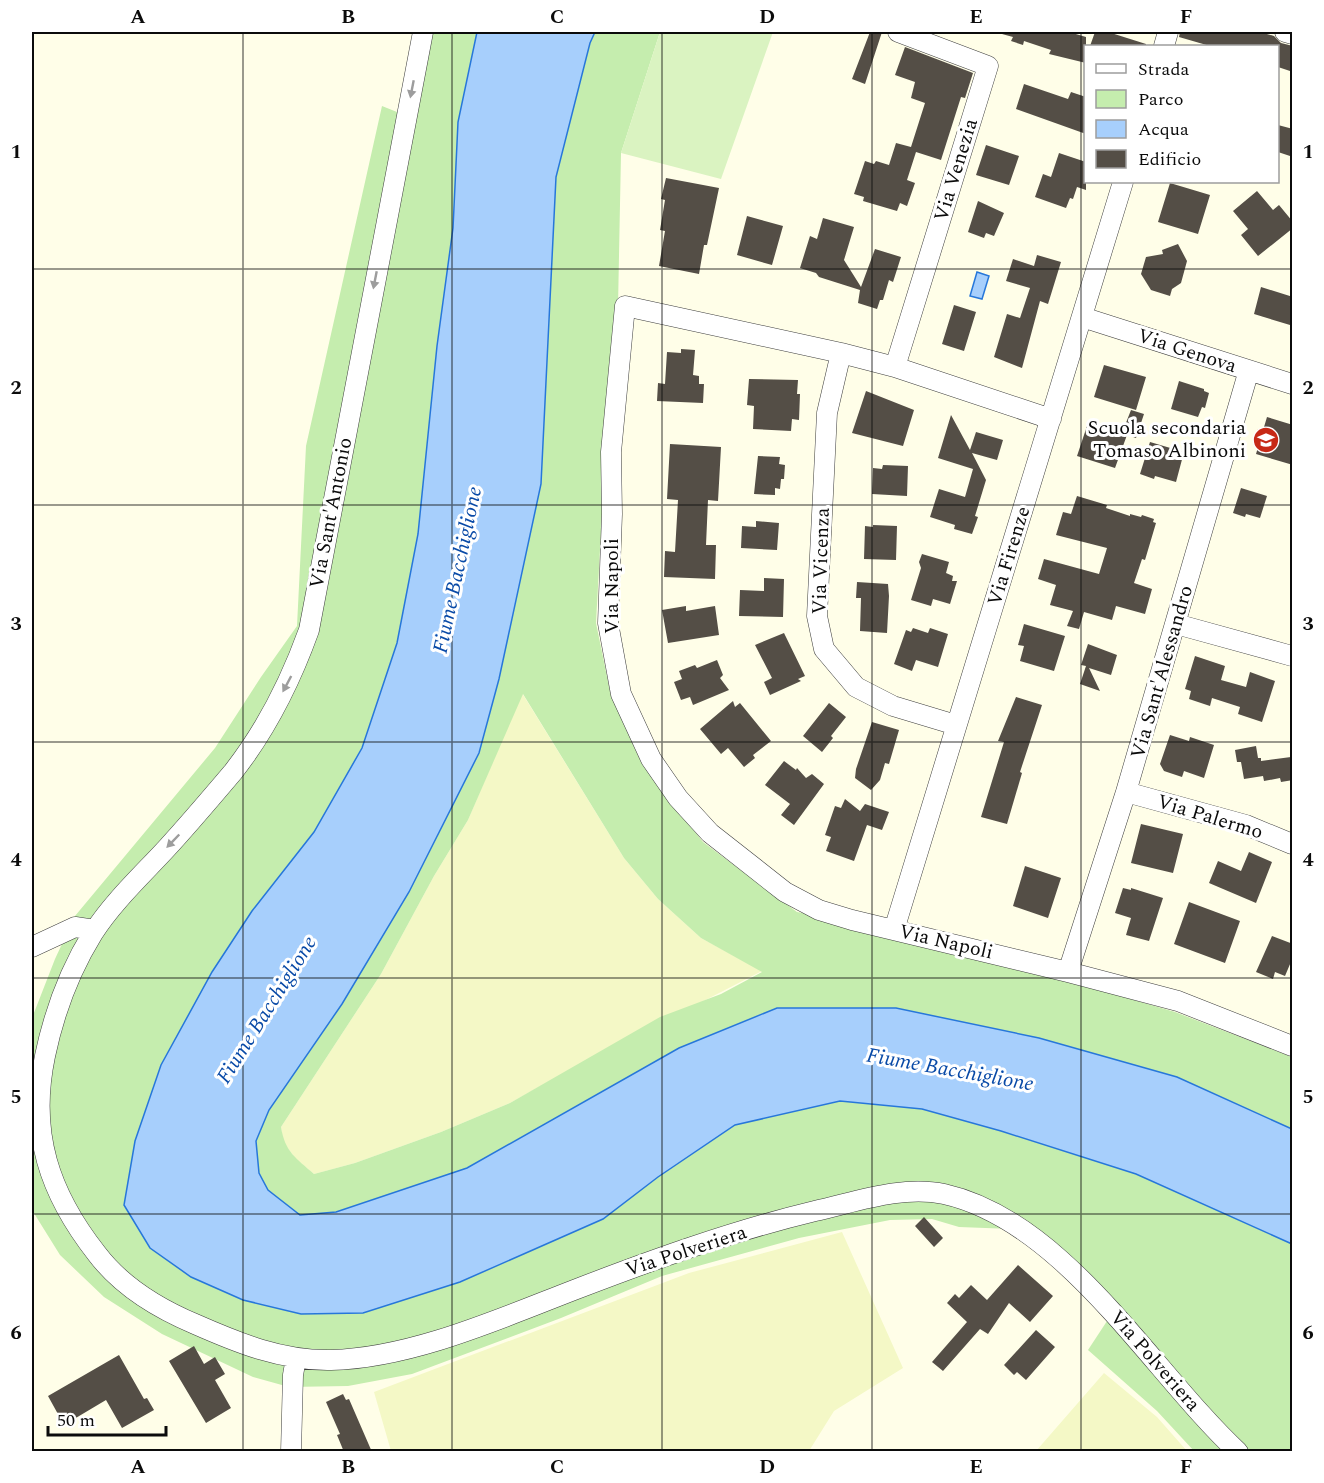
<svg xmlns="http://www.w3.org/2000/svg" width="1324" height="1483" font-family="Spectral,serif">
	<rect width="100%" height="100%" fill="#fffee8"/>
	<!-- farmland -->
	<path fill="#f4f8c6" d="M522 693 624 858 658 899 701 938 762 971 573 1068 510 1103 441 1132 355 1163 314 1174 296 1159 283 1142 281 1127 381 974 434 876 468 820Z
		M842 1232 903 1368 834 1411 809 1451H391L374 1392 689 1273Z
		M1104 1373 1157 1417 1187 1451H1036Z"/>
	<!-- green -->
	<path fill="#c5edae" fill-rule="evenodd" d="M424 32H477L458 122 453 228 437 346 418 534 397 643 362 748 314 832 252 911 150 1248 191 1277 243 1300 301 1314 363 1313 603 1219 658 1177 735 1125 840 1101 922 1109 1001 1131 1136 1174 1292 1244V1451H1194L1157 1411 1088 1350 1109 1318 1063 1271 1012 1229 959 1227 932 1219 890 1220 799 1238 662 1276 561 1318 412 1374 348 1386 289 1387 253 1377 162 1334 104 1297 60 1255 32 1210V1018L55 959 75 916 215 748 261 677 297 626 306 446 382 106 407 116Z
		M595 32H660L621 153 618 307 605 458 596 623 611 696 642 764 703 842 797 912 894 930 1175 1012 1292 1057V1129L1177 1077 1039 1038 896 1008H777L679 1048 467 1168 336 1212 300 1215 268 1190 259 1173 256 1141 269 1110 342 1004 409 892 479 753 499 679 541 484 556 177 590 43ZM523 694 624 858 658 899 701 938 762 972 721 994 660 1017 510 1103 441 1132 355 1163 314 1174C296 1158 285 1152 281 1127L381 974 434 876 468 820Z"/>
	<!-- pitch -->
	<path fill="#daf3c1" d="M660 32H773L721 179 621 153Z"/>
	<!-- water -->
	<path fill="#a7cffc" stroke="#2777da" stroke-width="1.5" d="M477 32H595L590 43 556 177 541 484 499 679 479 753 409 892 342 1004 269 1110 256 1141 259 1173 268 1190 300 1215 336 1212 467 1168 679 1048 777 1008H896L1039 1038 1177 1077 1292 1129V1244L1136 1174 1001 1131 922 1109 840 1101 735 1125 658 1177 603 1219 460 1282 363 1313 301 1314 243 1300 191 1277 150 1248 124 1205 135 1141 161 1065 212 972 252 911 314 832 362 748 397 643 418 534 437 346 453 228 458 122Z
		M977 272 989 276 982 299 970 296Z"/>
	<!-- building -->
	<path fill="#544e46" d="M870 32H882L865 84 852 79Z
		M1002 32H1069L1086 37V63L1049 54 1051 50 1024 41 1023 45 1011 41 1013 37 1002 34Z
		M1095 32H1108L1146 44V46H1090Z
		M1180 32H1260L1274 36 1281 43 1293 46V72L1278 67V46H1210L1179 37Z
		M905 47 973 73 965 98 961 97 941 160 916 152 907 180 915 183 907 206 900 203 897 211 863 201 864 197 854 194 865 161 874 164 876 161 889 165 896 143 911 147 925 103 911 98 915 82 895 75Z
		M1024 84 1068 99 1071 92 1086 97V134L1016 109Z
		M1278 125 1293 129V157L1278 152Z
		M986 145 1019 156 1009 185 976 175Z
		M1059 153 1086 162V190L1077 187 1073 199 1070 198 1066 208 1035 197 1043 174 1051 177Z
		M666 178 719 188 707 245H704L699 274 659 266 665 231 660 230 665 200 661 199Z
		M1170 183 1210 195 1198 234 1158 222Z
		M1257 191 1273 210 1279 205 1293 222V228L1258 256 1241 235 1248 229 1233 211Z
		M978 201 1004 213 994 236 986 233 984 238 968 232Z
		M747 216 783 226 772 265 737 255Z
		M823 218 854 227 844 260 861 287 875 249 901 257 893 282 889 280 883 300H880L877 309 858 303 860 290 819 277 816 273 800 268 810 236 817 239Z
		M1178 244 1187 261 1181 283 1172 289 1170 296 1151 290 1141 274 1146 257 1163 254 1162 250Z
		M1037 255 1061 262 1048 304 1040 301 1022 368 994 357 1007 314 1020 318 1030 288 1006 281 1013 259 1034 266Z
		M1261 287 1293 297V316L1290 325 1254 314Z
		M954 305 976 312 964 351 942 344Z
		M681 349 695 350 693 375 699 376V384H704L703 403 657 401 658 383 665 384 667 352 681 353Z
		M1104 365 1146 377 1136 410 1094 397Z
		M749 379 798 380 797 394H800L799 420 792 419 791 431 753 429 754 406 747 405Z
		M1179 381 1204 389V391L1209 393 1205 408 1202 407 1198 417 1171 409Z
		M866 391 914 410 903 446 852 433Z
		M1131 410 1144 414 1136 438 1122 433Z
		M951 415 970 450 976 432 1003 440 997 460 972 453 986 480 975 516 978 517 972 534 954 529 955 525 930 517 939 489 965 497 973 469 938 458Z
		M1267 417 1293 425V465L1256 454Z
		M1088 423 1127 435 1115 468 1077 456Z
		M1150 442 1184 452 1176 482 1155 476 1154 479 1140 474Z
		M670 444 721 447 718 501 708 500 706 545H716L715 579 664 577 665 551 675 552 678 500 667 499Z
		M758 456 780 457 779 464 785 465 784 479H781L780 489 775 488V495L754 494Z
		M883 465 908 466 907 496 872 494 873 468 882 469Z
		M1241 488 1267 496 1260 518 1246 514 1245 517 1233 513Z
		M1077 496 1107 505 1106 508 1130 516V514L1141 517 1142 515 1154 519 1153 522 1156 523 1145 560 1142 559 1134 583 1152 589 1145 614 1116 606 1112 620 1084 612 1079 629 1067 626 1073 611 1050 605 1056 585 1038 579 1044 559 1099 574 1107 548 1056 535 1063 512 1071 514Z
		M756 521 779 523 777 550 741 548 742 526 756 527Z
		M873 525 897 526 896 560 864 559 865 526 873 527Z
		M922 554 949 562 946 573 953 576 952 581H957L950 604 933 599 931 606 911 600 921 568 919 562Z
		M764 578 784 579 783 617 739 616 740 590 764 591Z
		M857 582 888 584 889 596 887 633 860 631 861 598H856Z
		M686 606V611L715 606 719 635 668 643 662 610Z
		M1024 624 1065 636 1054 671 1020 661 1024 646 1018 645Z
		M913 628 928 633 930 628 948 634 938 667 916 660 912 671 894 664 906 630 911 632Z
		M784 633 805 676 798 679 801 681 770 695 764 682 772 678 755 645Z
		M1088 644 1117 655 1111 675 1089 668 1100 691 1080 684 1086 666 1081 665Z
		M1195 656 1225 666 1221 680 1246 687 1250 672 1275 681 1262 722 1238 714 1240 707 1212 698 1210 706 1189 699 1191 691 1185 689Z
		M717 660 723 675 720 678 729 690 693 705 690 697 681 700 674 682 682 679 679 671 695 665 697 668Z
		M1016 697 1042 705 1020 772 1022 773 1007 824 981 817 1004 742 998 741Z
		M733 701 735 707 740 703 771 741 753 755 755 758 744 767 728 748 721 754 700 729Z
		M829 703 846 717 831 736 833 738 822 752 803 736Z
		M872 722 899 730 889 764 885 763 880 780 871 790 855 778 856 769Z
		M1170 735 1189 741 1190 737 1214 745 1204 778 1184 771 1182 777 1164 771 1160 764Z
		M1256 746 1258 758H1261V761L1291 757 1293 780 1281 782 1280 778 1264 781 1263 776 1244 779 1241 762H1237L1235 750Z
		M784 761 796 770 797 768 806 778 812 774 824 784 794 825 781 815 790 804 765 785Z
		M845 799 860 811 865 804 889 812 882 830 867 825 854 861 826 851 831 837 825 835 835 806 841 808Z
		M1141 824 1183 834 1173 873 1131 863Z
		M1249 852 1272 862 1256 903 1209 883 1218 861 1241 871Z
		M1025 866 1061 878 1048 918 1013 906Z
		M1123 888 1131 890V888L1163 898 1149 941 1126 935 1131 918 1115 913Z
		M1189 902 1240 921 1225 963 1174 944Z
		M1272 936 1293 944V957L1285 976 1275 972 1273 979 1256 972Z
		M924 1217 943 1238 934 1247 915 1226Z
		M1018 1265 1053 1296 1030 1322 1009 1303 988 1334 980 1329 943 1371 932 1362 967 1322 947 1303 955 1294 959 1298 971 1285 987 1300Z
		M1036 1330 1055 1347 1026 1380 1017 1372 1014 1375 1004 1365Z
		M194 1346 204 1364 215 1357 225 1374 215 1380 231 1408 206 1423 169 1361Z
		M119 1355 144 1399 147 1398 154 1410 122 1428 106 1400 64 1425 48 1396Z
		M343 1394 346 1400 349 1399 372 1452H344L337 1435 340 1434 326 1402Z"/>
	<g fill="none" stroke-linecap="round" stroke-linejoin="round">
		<!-- minor casing -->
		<g stroke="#3e3e3e" stroke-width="21">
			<path id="minor" d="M423 32 309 630C291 680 266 730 233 772 211 798 189 824 166 849 141 876 113 902 93 933 70 970 54 1013 45 1056 29 1133 49 1193 97 1254 122 1287 157 1308 195 1324 238 1343 282 1361 331 1360 411 1358 499 1319 574 1290 652 1260 732 1231 815 1211 856 1202 902 1185 944 1194 1065 1221 1152 1372 1238 1452
				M1285 32 1292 34
				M1164 46 1168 32
				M1082 317 1292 384
				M841 353 827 413 817 616 824 649 856 687 893 706 956 725
				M895 367 988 66 898 32
				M1051 419 895 367 841 353 625 306 611 452 612 514 608 623 621 694 651 759 678 798 710 833 785 892 819 910 852 920 1068 972 1178 1001 1292 1046
				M1176 624 1292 656
				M1126 792 1246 825 1292 844
				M894 930 1123 182
				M32 947 75 927 95 930
				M1068 972 1126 792 1249 370
				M291 1452 293 1375 296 1358"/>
		</g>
		<!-- minor -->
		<use href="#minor" stroke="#fff" stroke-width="20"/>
	</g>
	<!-- one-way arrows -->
	<defs><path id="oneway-solid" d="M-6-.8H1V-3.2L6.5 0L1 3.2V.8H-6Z" transform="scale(1.5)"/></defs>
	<g fill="#9d9d9d">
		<use href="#oneway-solid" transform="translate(412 89) rotate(101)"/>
		<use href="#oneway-solid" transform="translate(375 280) rotate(101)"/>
		<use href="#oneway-solid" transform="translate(287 684) rotate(118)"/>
		<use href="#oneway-solid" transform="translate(173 841) rotate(134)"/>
	</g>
	<!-- grid -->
	<path fill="none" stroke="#0b0b0b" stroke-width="1.5" stroke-opacity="0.55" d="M243 32V1452M452 32V1452M662 32V1452M872 32V1452M1081 32V1452M32 269H1292M32 505H1292M32 742H1292M32 978H1292M32 1214H1292"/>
	<!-- icons -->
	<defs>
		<g id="school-disc" transform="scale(1.35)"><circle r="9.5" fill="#c72916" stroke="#fff"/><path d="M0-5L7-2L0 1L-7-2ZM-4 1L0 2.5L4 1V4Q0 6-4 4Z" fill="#fff"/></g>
	</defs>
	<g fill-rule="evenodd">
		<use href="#school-disc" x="1266" y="440"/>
	</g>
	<g text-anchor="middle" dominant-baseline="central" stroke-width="6" stroke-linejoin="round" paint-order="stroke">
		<!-- street labels -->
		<g font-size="20" fill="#0b0b0b" stroke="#fff">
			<text transform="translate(956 170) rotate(-73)">Via Venezia</text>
			<text transform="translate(1187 351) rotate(18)">Via Genova</text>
			<text transform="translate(331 513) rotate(-79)">Via Sant'Antonio</text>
			<text transform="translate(1009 556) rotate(-73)">Via Firenze</text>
			<text transform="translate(821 561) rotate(-88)">Via Vicenza</text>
			<text transform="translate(612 586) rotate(-90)">Via Napoli</text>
			<text transform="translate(1162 672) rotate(-74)">Via Sant'Alessandro</text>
			<text transform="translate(1210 817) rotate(17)">Via Palermo</text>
			<text transform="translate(946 942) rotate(13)">Via Napoli</text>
			<text transform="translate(686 1251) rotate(-18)">Via Polveriera</text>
			<text transform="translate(1155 1361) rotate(49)">Via Polveriera</text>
		</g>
		<!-- poi labels -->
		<g font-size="20" fill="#0b0b0b" stroke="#fff" text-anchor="end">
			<text x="1246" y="428">Scuola secondaria<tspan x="1246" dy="23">Tomaso Albinoni</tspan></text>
		</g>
		<!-- water labels -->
		<g font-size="21" font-style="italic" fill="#094aa7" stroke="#fff">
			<text transform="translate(458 570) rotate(-78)">Fiume Bacchiglione</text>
			<text transform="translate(267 1010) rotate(-58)">Fiume Bacchiglione</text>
			<text transform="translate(950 1070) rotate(10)">Fiume Bacchiglione</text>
		</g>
	</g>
	<!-- border -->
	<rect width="1324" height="1483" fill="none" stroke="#ffffff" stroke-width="66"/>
	<!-- legend -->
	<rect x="1084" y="45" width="195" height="138" fill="#ffffff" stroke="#9d9d9d" stroke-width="1.5"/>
	<rect x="1096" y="64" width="30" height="9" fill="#ffffff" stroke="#9d9d9d" stroke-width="1.5"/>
	<text x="1138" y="75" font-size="18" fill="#0b0b0b">Strada</text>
	<rect x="1096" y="90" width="30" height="18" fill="#c5edae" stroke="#9d9d9d" stroke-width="1.5"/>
	<text x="1138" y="105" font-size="18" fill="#0b0b0b">Parco</text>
	<rect x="1096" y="120" width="30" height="18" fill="#a7cffc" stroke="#9d9d9d" stroke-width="1.5"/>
	<text x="1138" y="135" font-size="18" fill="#0b0b0b">Acqua</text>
	<rect x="1096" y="150" width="30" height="18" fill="#544e46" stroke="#9d9d9d" stroke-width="1.5"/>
	<text x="1138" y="165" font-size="18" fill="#0b0b0b">Edificio</text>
	<!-- scale -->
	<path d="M48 1426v9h118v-9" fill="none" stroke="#0b0b0b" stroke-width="3"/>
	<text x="57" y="1426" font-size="18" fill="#0b0b0b" stroke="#ffffff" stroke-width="4.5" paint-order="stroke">50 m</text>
	<rect x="33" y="33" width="1258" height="1417" fill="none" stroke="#0b0b0b" stroke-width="2"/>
	<g font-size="20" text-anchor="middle" font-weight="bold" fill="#0b0b0b">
		<text x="138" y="23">A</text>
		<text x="348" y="23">B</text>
		<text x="557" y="23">C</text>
		<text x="767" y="23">D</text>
		<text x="976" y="23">E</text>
		<text x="1186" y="23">F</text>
		<text x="16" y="158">1</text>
		<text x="1308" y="158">1</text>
		<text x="16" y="394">2</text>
		<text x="1308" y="394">2</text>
		<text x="16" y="630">3</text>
		<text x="1308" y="630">3</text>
		<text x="16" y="866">4</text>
		<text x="1308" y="866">4</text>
		<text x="16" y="1103">5</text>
		<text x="1308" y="1103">5</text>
		<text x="16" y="1339">6</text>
		<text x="1308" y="1339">6</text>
		<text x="138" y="1473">A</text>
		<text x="348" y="1473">B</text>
		<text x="557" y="1473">C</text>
		<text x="767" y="1473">D</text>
		<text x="976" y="1473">E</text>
		<text x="1186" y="1473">F</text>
	</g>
</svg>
